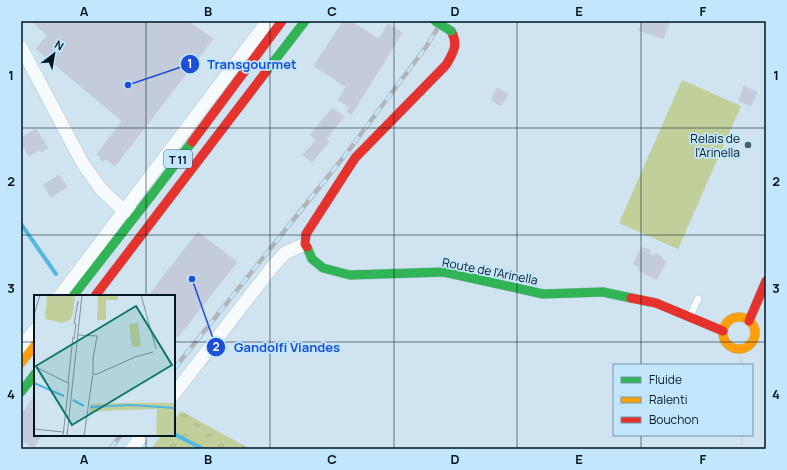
<svg xmlns="http://www.w3.org/2000/svg" width="787" height="470" font-family="Manrope,sans-serif">
	<defs>
		<pattern id="grass-tufts" width="24" height="20" patternUnits="userSpaceOnUse"><rect width="24" height="20" fill="#c1d09b"/><path d="M3 7l-1-3M5 7V3M7 7l1-3M15 17l-1-3M17 17v-4M19 17l1-3" fill="none" stroke="#a4b285"/></pattern>
	</defs>
	<rect width="100%" height="100%" fill="#cfe4f0"/>
	<!-- grass -->
	<path fill="url(#grass-tufts)" d="M181 411 250 449H151L162 435H174V420Z"/>
	<!-- garden -->
	<path fill="#c1d09b" d="M682 80 741 106 678 249 619 223Z"/>
	<g fill="none" stroke-linecap="round" stroke-linejoin="round">
		<!-- stream -->
		<path stroke="#53b7e3" stroke-width="4" d="M21 224 56 274
			M174 434 203 449"/>
	</g>
	<!-- building -->
	<path fill="#c4ccdb" stroke="#c6cddd" d="M31 21H188L213 39 115 166 105 159 103 161 101 160 100 158V157L97 154 122 121 36 49 47 35Z
		M343 21H350L379 39 388 24 402 33 351 115 347 111 350 107 338 100 346 87 314 66Z
		M642 21H670L663 39 639 30Z
		M744 86 757 92 751 106 739 101Z
		M497 88 508 94 501 106 491 100Z
		M332 108 344 117 326 139 329 142 312 162 303 155 316 140 310 135Z
		M36 129 48 148 41 152 39 150 29 156 21 143V138Z
		M59 175 67 187 51 197 43 185Z
		M198 232 237 262 178 337 174 334V296H148Z
		M642 247 651 251 649 254 654 256 655 253 662 257 661 259 666 261 657 280 638 270 640 267 633 264Z
		M35 395V435H42L33 448 21 439V415Z"/>
	<g fill="none" stroke-linecap="round" stroke-linejoin="round">
		<!-- lane casing -->
		<g stroke="#acc2ce" stroke-width="8">
			<path id="lane" d="M690 316 698 299"/>
		</g>
		<!-- street casing -->
		<g stroke="#acc2ce" stroke-width="14">
			<path id="street" d="M21 47 83 164 101 189 124 211 268 21
				M60 296 124 211 132 212
				M21 348 35 330
				M174 394 273 266 285 253 305 244
				M132 449 142 435"/>
		</g>
		<!-- fast casing -->
		<g stroke="#acc2ce" stroke-width="10">
			<path id="fast" d="M265 73 305 21
				M307 247 312 259 323 268 350 275 444 272 543 294 603 292 631 298
				M73 296 154 192 192 142
				M21 392 35 374"/>
		</g>
		<!-- slow casing -->
		<g stroke="#acc2ce" stroke-width="10">
			<path id="slow" d="M723 333a16 16 0 1 1 32 0a16 16 0 1 1-32 0Z
				M21 363 35 345"/>
		</g>
		<!-- jam casing -->
		<g stroke="#acc2ce" stroke-width="10">
			<path id="jam" d="M192 142 282 21
				M307 247 305 244 306 234 355 158 446 65C453 53 459 45 451 31
				M95 296 265 73
				M631 298 656 303 723 331
				M749 321 766 281"/>
		</g>
		<!-- path -->
		<path stroke="#ccd3d6" stroke-width="2.5" stroke-dasharray="2 2" stroke-linecap="butt" d="M739 349 742 365
			M741 449 742 435"/>
		<!-- lane -->
		<use href="#lane" stroke="#f8fbfd" stroke-width="7"/>
		<!-- street -->
		<use href="#street" stroke="#f8fbfd" stroke-width="13"/>
		<!-- fast -->
		<use href="#fast" stroke="#30b455" stroke-width="9"/>
		<!-- slow -->
		<use href="#slow" stroke="#ff9f0a" stroke-width="9"/>
		<!-- jam -->
		<use href="#jam" stroke="#e5322d" stroke-width="9"/>
		<!-- rail casing -->
		<g stroke="#b0b5b9" stroke-width="4.5">
			<path id="rail" d="M174 369 346 154 426 47 442 21
				M110 449 121 435"/>
		</g>
		<!-- rail -->
		<use href="#rail" stroke="#c2e7fd" stroke-width="3" stroke-dasharray="9" stroke-linecap="butt"/>
		<!-- fast-bridge casing -->
		<g stroke="#acc2ce" stroke-width="10" stroke-linecap="butt">
			<path id="fast-bridge" d="M435 21 451 31"/>
		</g>
		<!-- fast-bridge -->
		<use href="#fast-bridge" stroke="#30b455" stroke-width="9"/>
	</g>
	<!-- grid -->
	<path fill="none" stroke="#001623" stroke-width="1" stroke-opacity="0.55" d="M146 21V296M270 21V449M394 21V449M517 21V449M641 21V365M21 128H766M21 235H766M21 342H35M174 342H766M146 435V449M641 435V449"/>
	<!-- markers -->
	<circle fill="#485e6b" stroke="#c2e7fd" stroke-width="1.5" cx="748" cy="145" r="4"/>
	<g text-anchor="middle" dominant-baseline="central" stroke-width="3.5" stroke-linejoin="round" paint-order="stroke">
		<!-- shield labels -->
		<rect fill="#c2e7fd" stroke="#3a5564" stroke-width="1" x="164" y="150" width="28" height="18" rx="3"/>
		<g font-size="11" font-weight="bold" fill="#001623">
			<text x="178" y="159">T 11</text>
		</g>
		<!-- poi labels -->
		<g font-size="12" fill="#001623" stroke="#c2e7fd" text-anchor="end">
			<text x="740" y="138">Relais de<tspan x="740" dy="14">l'Arinella</tspan></text>
		</g>
		<!-- street labels -->
		<g font-size="12" fill="#001623" stroke="#c2e7fd">
			<text transform="translate(490 271) rotate(11)">Route de l'Arinella</text>
		</g>
	</g>
	<!-- overview -->
	<g transform="translate(34 295)">
		<rect width="141" height="141" fill="#cfe4f0"/>
		<path d="M84 108H141V141H104H122L123 114 67 116 55 119 57 109Z" fill="#c1d09b"/>
		<path d="M13 0H41L39 19 36 25 28 28 11 24ZM64 0H84V5H72V25H63ZM104 28 107 51 98 52 95 29Z" fill="#c1d09b"/>
		<path fill="none" stroke="#53b7e3" stroke-width="2" d="M0 88 30 101M39 105 50 111M56 112 97 110 141 113"/>
		<path fill="none" stroke="#7c929e" stroke-width="1" d="M107 0 122 54M0 20 6 0M40 29 44 6M44 40 63 41 59 64V77L61 80 101 62 119 57M40 44 42 28M0 71 34 88 39 42M0 134 29 137M29 141 35 87M33 141 48 0M50 141 59 78"/>
		<path fill="#0f766e" fill-opacity="0.15" stroke="#0f766e" stroke-width="2" d="M102 11 138 70 38 130 2 71Z"/>
		<rect width="141" height="141" fill="none" stroke="#001623" stroke-width="2"/>
	</g>
	<!-- callouts -->
	<path fill="none" stroke="#1d4ed8" stroke-width="1.5" d="M128 85L190 64M192 279L216 347"/>
	<g fill="#1d4ed8" stroke="#c2e7fd" stroke-width="1.5">
		<circle cx="128" cy="85" r="4"/>
		<circle cx="192" cy="279" r="4"/>
		<circle cx="190" cy="64" r="10"/>
		<circle cx="216" cy="347" r="10"/>
	</g>
	<g font-size="12" text-anchor="middle" font-weight="bold" fill="#fff">
		<text x="190" y="68">1</text>
		<text x="216" y="351">2</text>
	</g>
	<g font-size="13" text-anchor="middle" font-weight="bold" fill="#1d4ed8" stroke="#c2e7fd" stroke-width="3.5" stroke-linejoin="round" paint-order="stroke">
		<text x="252" y="69">Transgourmet</text>
		<text x="287" y="352">Gandolfi Viandes</text>
	</g>
	<!-- border -->
	<rect width="787" height="470" fill="none" stroke="#c2e7fd" stroke-width="44"/>
	<!-- legend -->
	<rect x="613" y="364" width="140" height="72" fill="#c2e7fd" stroke="#7493a6"/>
	<rect x="621" y="377" width="20" height="6" fill="#30b455" stroke="#7493a6"/>
	<text x="649" y="384" font-size="12" fill="#001623">Fluide</text>
	<rect x="621" y="397" width="20" height="6" fill="#ff9f0a" stroke="#7493a6"/>
	<text x="649" y="404" font-size="12" fill="#001623">Ralenti</text>
	<rect x="621" y="417" width="20" height="6" fill="#e5322d" stroke="#7493a6"/>
	<text x="649" y="424" font-size="12" fill="#001623">Bouchon</text>
	<!-- north arrow -->
	<g transform="translate(54 54) rotate(31)" stroke="#c2e7fd" stroke-width="3" paint-order="stroke">
	<path d="M0-3L7 15L0 10L-7 15Z" fill="#001623"/>
	<text y="-6" font-size="11" font-weight="bold" text-anchor="middle" fill="#001623">N</text>
	</g>
	<rect x="22" y="22" width="743" height="426" fill="none" stroke="#001623" stroke-width="1.5"/>
	<g font-size="13" text-anchor="middle" font-weight="bold" fill="#001623">
		<text x="84" y="16">A</text>
		<text x="208" y="16">B</text>
		<text x="332" y="16">C</text>
		<text x="455" y="16">D</text>
		<text x="579" y="16">E</text>
		<text x="703" y="16">F</text>
		<text x="11" y="80">1</text>
		<text x="776" y="80">1</text>
		<text x="11" y="186">2</text>
		<text x="776" y="186">2</text>
		<text x="11" y="293">3</text>
		<text x="776" y="293">3</text>
		<text x="11" y="399">4</text>
		<text x="776" y="399">4</text>
		<text x="84" y="464">A</text>
		<text x="208" y="464">B</text>
		<text x="332" y="464">C</text>
		<text x="455" y="464">D</text>
		<text x="579" y="464">E</text>
		<text x="703" y="464">F</text>
	</g>
</svg>
